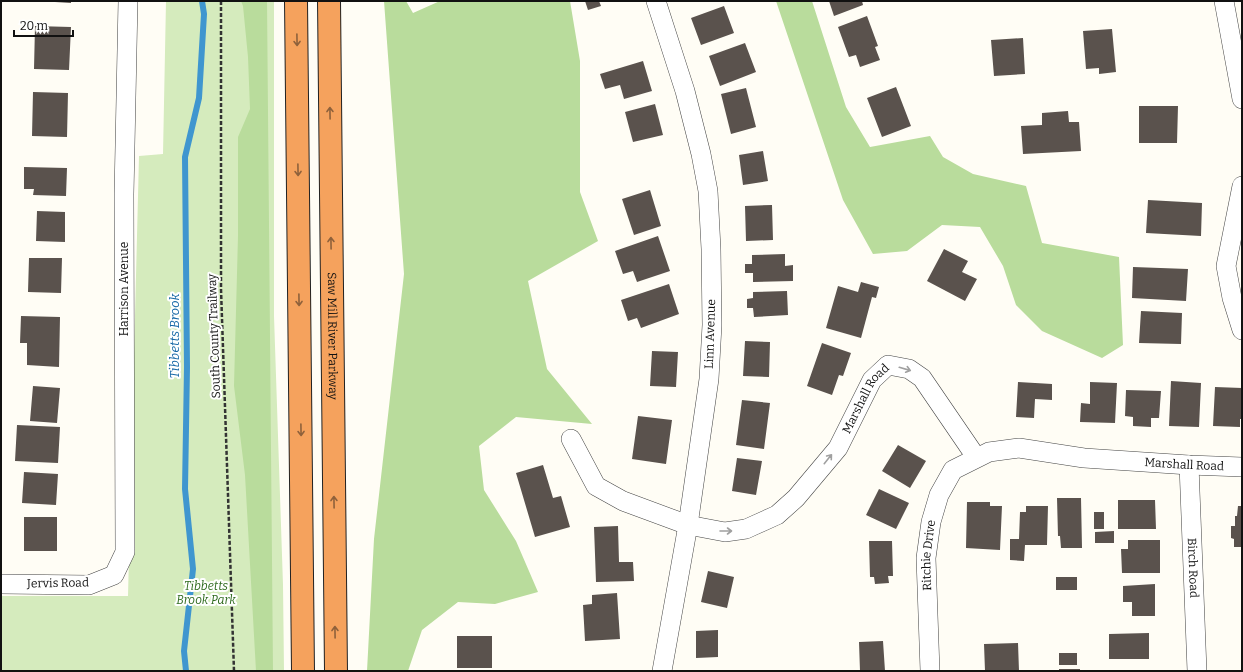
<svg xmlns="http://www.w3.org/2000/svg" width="1243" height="672" font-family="Bitter,serif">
	<rect width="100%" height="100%" fill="#fffdf5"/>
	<!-- green -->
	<path fill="#d5ebbd" d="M166 1H274V316L283 585 284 671H1V596H128L139 156 163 154Z"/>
	<!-- forest -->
	<path fill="#b9dc9c" d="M241 1H267L273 671H256L245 475 234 386 238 236V137L250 109 248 57 243 6Z
		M384 1H406L413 13 440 1H570L580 61V192L598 241 528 281 547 369 592 424 516 417 479 446 484 490 516 541 538 592 495 604 458 602 422 630 408 671H367L374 539 404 274Z
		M776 1H812L846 107 870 147 930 136 943 157 973 174 1026 186 1042 243 1119 257 1123 345 1102 358 1042 331 1016 305 1003 266 980 227 942 225 907 251 873 254 843 200Z"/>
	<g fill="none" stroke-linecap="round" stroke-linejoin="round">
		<!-- stream -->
		<path stroke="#3f96cf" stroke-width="6" d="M186 671 184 651 193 569 185 489 187 367 185 157 199 98 204 14 202 1"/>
	</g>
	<!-- building -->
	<path fill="#5a524d" d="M55 1H71V3L55 2Z
		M585 1H599L601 6 588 10Z
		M829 1H862L863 5 834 16Z
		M724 6 734 33 701 45 691 18Z
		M867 16 878 46 875 47 880 60 860 67 856 55 849 57 838 27Z
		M35 26 71 27 69 70 34 69Z
		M1112 29 1116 72 1099 74V68L1086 69 1083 31Z
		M1023 38 1025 74 994 76 991 40Z
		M745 43 756 72 720 86 709 56Z
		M643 61 652 91 624 99 620 85 605 89 600 74Z
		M896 87 911 126 882 137 867 98Z
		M746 88 756 127 731 134 721 94Z
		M33 92 68 93 67 137 32 136Z
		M655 104 663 135 633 142 625 112Z
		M1139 106H1178L1177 143H1139Z
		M1068 111 1069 122H1079L1081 151 1023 154 1021 126 1042 125V113Z
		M763 151 768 181 743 185 739 155Z
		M24 167 67 168 66 196 33 195 34 189H24Z
		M650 190 661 226 634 235 622 199Z
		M1148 200 1202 203 1201 236 1146 233Z
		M772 205 773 240 746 241 745 206Z
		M37 211 65 212V242L36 241Z
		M658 236 670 271 637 282 633 271 623 274 615 251Z
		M944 249 968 261 962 272 977 279 965 301 927 281Z
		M785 254V266L793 265V281L753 282V273H745V264H752V255Z
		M29 258H62L61 293 28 292Z
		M1133 267 1188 269 1186 301 1132 298Z
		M861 282 879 287 876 298 872 297 861 338 826 328 838 286 858 292Z
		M669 284 679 314 641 328 637 318 628 321 621 300Z
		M787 291 788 315 754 317 753 308H747V299L753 298V292Z
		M1141 311 1182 313 1181 344 1139 343Z
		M21 316 60 317 59 367 27 365V343H20Z
		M745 341 770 342 769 377 743 376Z
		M822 343 851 353 843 376 839 375 832 395 807 386Z
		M652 351 678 352 676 387 650 386Z
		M1171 381 1201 383 1199 427 1169 426Z
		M1018 382 1052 384V400L1035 399 1034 418 1016 417Z
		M1090 382 1117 383 1115 423 1080 422 1081 403 1090 404Z
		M33 386 60 388 57 423 30 421Z
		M1215 387 1242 388V419H1240V427L1213 426Z
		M1126 390 1161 391 1159 418H1151V427L1133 426V417L1125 416Z
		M742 400 770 403 764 449 736 445Z
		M638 416 672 420 666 464 632 459Z
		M17 425 60 427 58 463 15 461Z
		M898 445 926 461 910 488 882 471Z
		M737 458 762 461 756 495 732 491Z
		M543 465 553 498 561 496 570 527 535 537 516 473Z
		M24 472 58 474 56 505 22 503Z
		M879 489 909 503 896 529 866 515Z
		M1057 498H1081L1082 548H1061L1060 536H1058Z
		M1118 500H1155L1156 529H1118Z
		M967 502H990V506H1002L1000 550 966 548Z
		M1026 506H1048L1047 545H1025L1024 561 1010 560V539H1019L1020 512H1026Z
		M1238 506H1242V547H1234V539L1231 538V526H1235V516H1237Z
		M1094 512H1104V529H1094Z
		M24 517H57V551H24Z
		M618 526 619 562H633L634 581 596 582 594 527Z
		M1114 531V543H1095V532Z
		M1128 540H1160V573H1122L1121 549H1128Z
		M869 541H892L893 576H888L889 583 875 584 874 577H870Z
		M708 571 734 577 727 608 701 602Z
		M1056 577H1077V590H1056Z
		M1155 584V616H1132V602H1123V586Z
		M617 593 620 639 585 641 583 605 592 604V595Z
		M718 630V657L696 658V631Z
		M1149 633V659H1109V634Z
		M457 636H492V668H457Z
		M883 641 885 671H860L859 642Z
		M1018 643 1019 671H985L984 644Z
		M1059 653H1077V665H1059Z
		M1059 669H1080V671H1059Z"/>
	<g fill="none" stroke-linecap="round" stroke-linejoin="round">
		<!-- minor casing -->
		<g stroke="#444" stroke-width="20">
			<g id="minor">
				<path d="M656 1 685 91 701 154 708 191 711 249 712 325 709 379 688 525 662 671"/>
				<path d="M1224 1 1242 99"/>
				<path d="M1242 186 1226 266 1232 298 1242 330"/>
				<path id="s1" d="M571 439 596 486 623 501 688 525 725 532 746 529 777 515 796 498 838 448 872 380 888 365 909 369 922 378 976 457"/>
				<path id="s2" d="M1189 465 1197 671"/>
				<path d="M1 584 89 585 114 575 125 552 124 194 128 1"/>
				<path id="s3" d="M930 671 926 558 931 522 939 495 953 470 989 452 1019 448 1084 458 1189 465 1242 467"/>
			</g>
		</g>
		<!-- motorway casing -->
		<g stroke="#222" stroke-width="24">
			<g id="motorway">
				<path d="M296 1 303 671"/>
				<path id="s4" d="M329 1 336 671"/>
			</g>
		</g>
		<!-- path -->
		<path stroke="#333" stroke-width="2.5" stroke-dasharray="4 2" stroke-linecap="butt" d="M221 1V289L234 671"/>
		<!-- minor -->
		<use href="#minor" stroke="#fff" stroke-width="19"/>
		<!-- motorway -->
		<use href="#motorway" stroke="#f5a25d" stroke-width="22"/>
	</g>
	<!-- one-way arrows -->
	<defs><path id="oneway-shaft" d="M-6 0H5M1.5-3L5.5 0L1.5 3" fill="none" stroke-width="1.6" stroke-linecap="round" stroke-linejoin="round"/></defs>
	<g stroke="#8e613b">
		<use href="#oneway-shaft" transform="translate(297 40) rotate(89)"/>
		<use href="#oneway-shaft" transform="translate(330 113) rotate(-91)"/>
		<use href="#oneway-shaft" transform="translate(298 170) rotate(89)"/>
		<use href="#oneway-shaft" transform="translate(331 243) rotate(-91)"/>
		<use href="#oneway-shaft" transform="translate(299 300) rotate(89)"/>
		<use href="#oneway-shaft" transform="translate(301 430) rotate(89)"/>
		<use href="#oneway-shaft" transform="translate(334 502) rotate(-91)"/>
		<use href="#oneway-shaft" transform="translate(335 632) rotate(-91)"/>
	</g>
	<g stroke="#a0a0a0">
		<use href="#oneway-shaft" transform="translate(905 369) rotate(16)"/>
		<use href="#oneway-shaft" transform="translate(828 459) rotate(-51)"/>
		<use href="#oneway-shaft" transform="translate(726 531)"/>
	</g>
	<g text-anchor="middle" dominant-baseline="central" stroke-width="4" stroke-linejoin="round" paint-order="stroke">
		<!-- street labels -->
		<g font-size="12" fill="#111" stroke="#fff">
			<text transform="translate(124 289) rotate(-90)">Harrison Avenue</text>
			<text transform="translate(710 334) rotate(-88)">Linn Avenue</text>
			<text transform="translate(214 336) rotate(-92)">South County Trailway</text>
			<text stroke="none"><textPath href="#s4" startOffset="335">Saw Mill River Parkway</textPath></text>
			<text stroke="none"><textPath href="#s1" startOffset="394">Marshall Road</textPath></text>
			<text stroke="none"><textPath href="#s3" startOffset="443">Marshall Road</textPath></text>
			<text stroke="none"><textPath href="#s3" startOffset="116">Ritchie Drive</textPath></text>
			<text stroke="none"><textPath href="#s2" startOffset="103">Birch Road</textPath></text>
			<text transform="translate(58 583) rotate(-1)">Jervis Road</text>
		</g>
		<!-- park labels -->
		<g font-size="12" font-style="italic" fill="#2f6b1f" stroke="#fff">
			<text x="206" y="586">Tibbetts<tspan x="206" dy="14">Brook Park</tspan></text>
		</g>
		<!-- water labels -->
		<g font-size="13" font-style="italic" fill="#1768a6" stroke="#fff">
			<text transform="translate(174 336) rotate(-90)">Tibbetts Brook</text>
		</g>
	</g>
	<!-- border -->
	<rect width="1243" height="672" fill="none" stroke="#111111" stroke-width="4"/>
	<!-- scale -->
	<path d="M14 30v6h59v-6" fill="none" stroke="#111111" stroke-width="2"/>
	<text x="20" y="30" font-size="12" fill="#111111" stroke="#ffffff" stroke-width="3" paint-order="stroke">20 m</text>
</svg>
